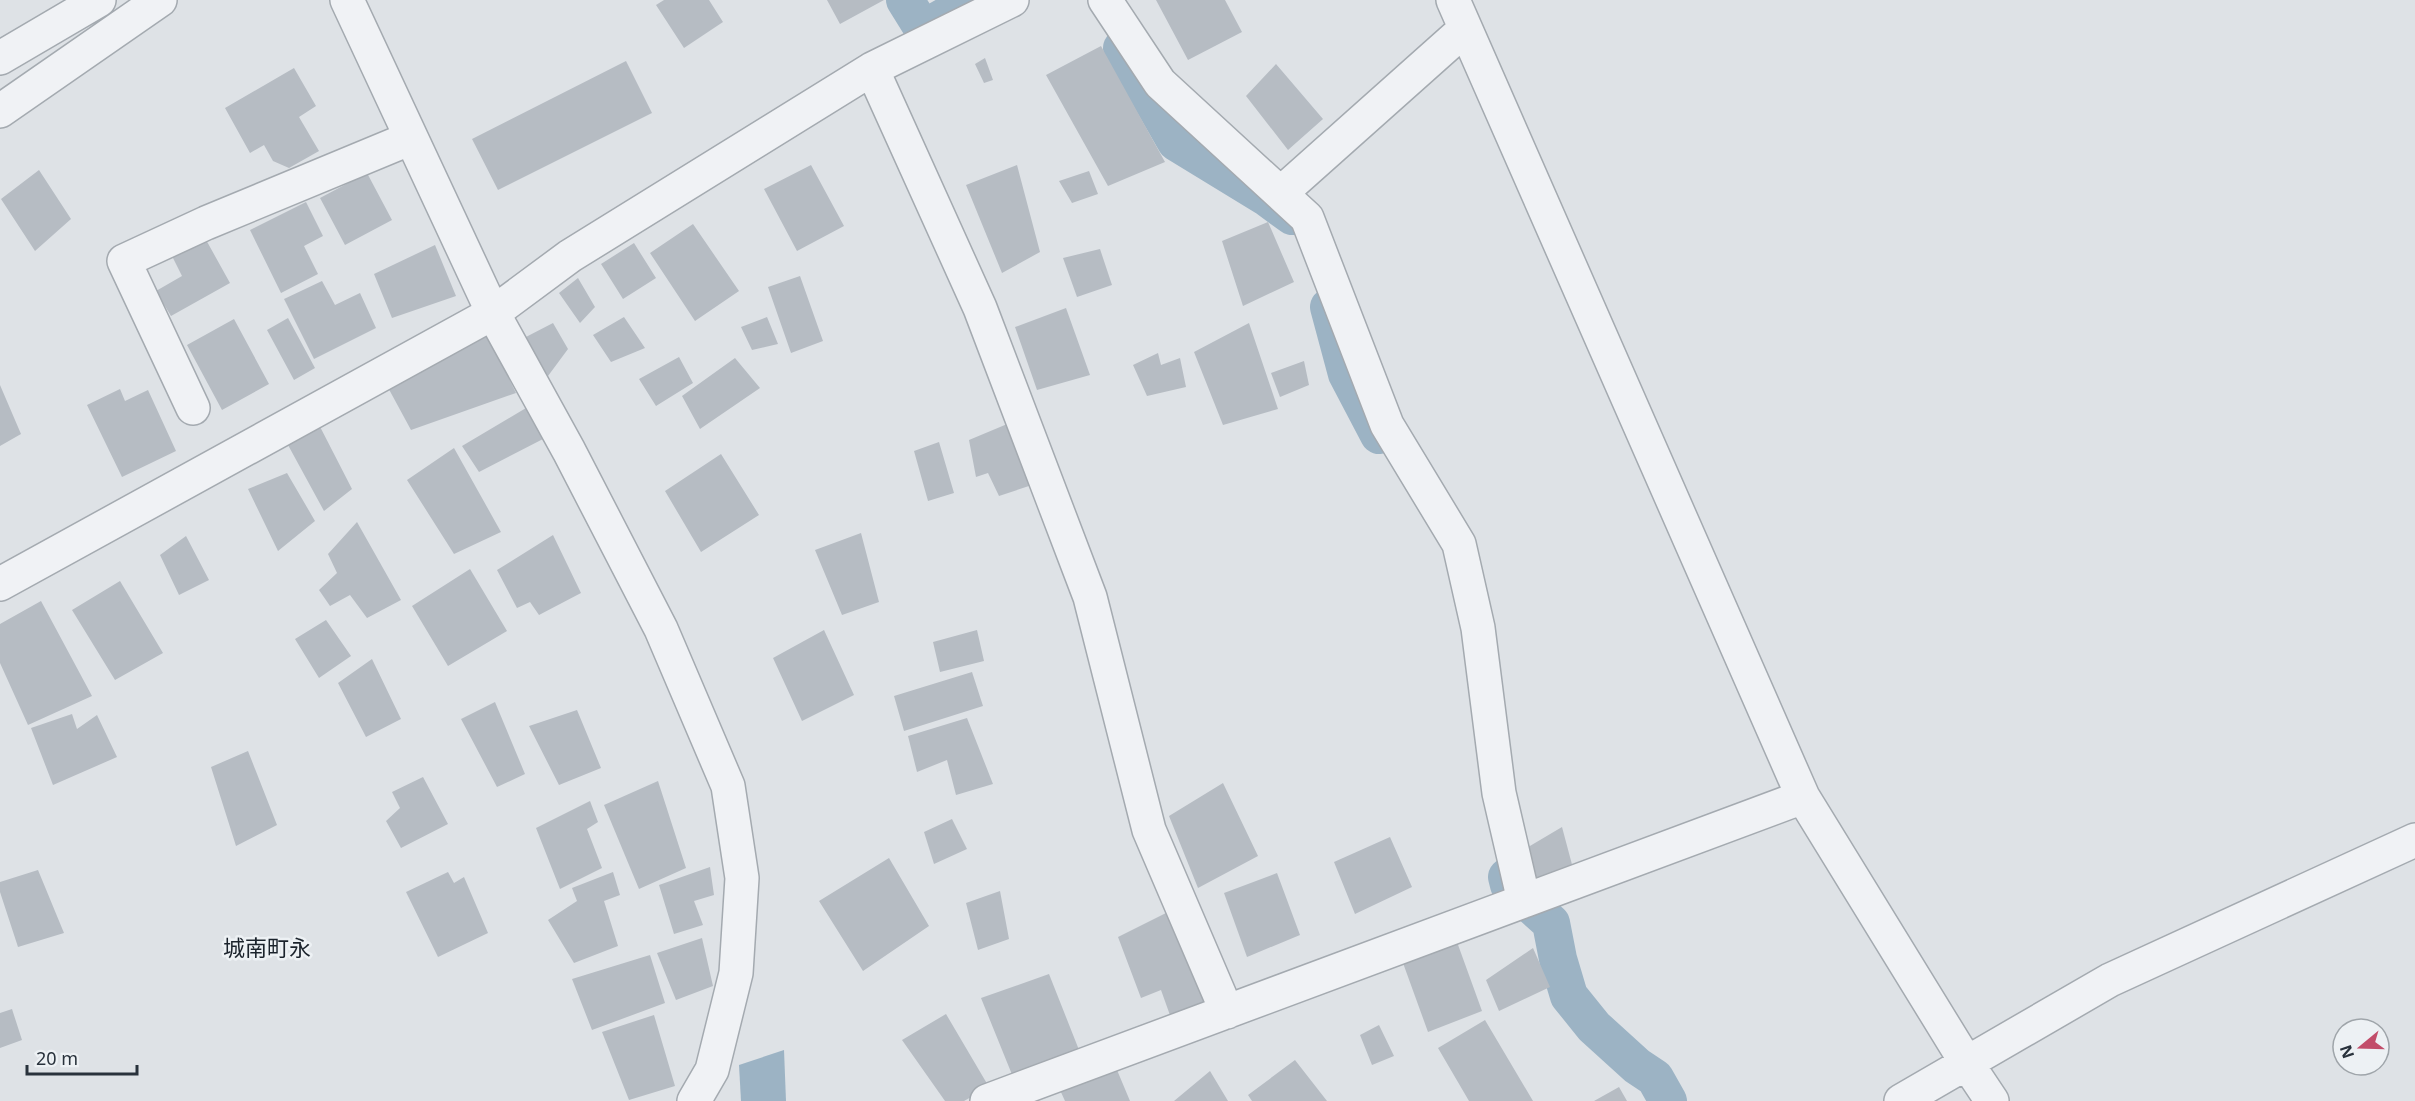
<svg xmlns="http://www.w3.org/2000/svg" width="2415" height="1101" font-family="'Noto Sans','Noto Sans JP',sans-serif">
	<rect width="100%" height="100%" fill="#dee2e6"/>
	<!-- water -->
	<path fill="#9cb3c4" d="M784 1050 786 1101H741L739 1065Z"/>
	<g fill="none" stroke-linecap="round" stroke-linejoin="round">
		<!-- canal -->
		<path stroke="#9cb3c4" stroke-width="38" d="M905 0 923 29 974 0
			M1122 48 1176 142 1266 197 1292 216
			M1329 307 1347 374 1379 435
			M1507 877 1509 885 1551 923 1558 959 1569 996 1594 1027 1637 1066 1655 1078 1668 1101"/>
	</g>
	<!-- building -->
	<path fill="#b6bcc3" d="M664 0H709L723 22 684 48 656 5Z
		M827 0H884L840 24Z
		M1156 0H1225L1242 32 1188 60Z
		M1101 46 1165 162 1108 186 1046 75Z
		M985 58 993 80 984 83 975 64Z
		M626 61 652 113 498 190 472 139Z
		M1276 64 1323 119 1288 150 1246 96Z
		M294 68 316 106 299 117 319 151 289 168 273 161 264 145 250 153 225 108Z
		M811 165 844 226 797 251 764 189Z
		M1017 165 1040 252 1002 273 966 185Z
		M39 170 71 219 35 251 1 199Z
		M1089 171 1098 194 1072 203 1059 181Z
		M367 173 392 220 345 245 320 198Z
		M306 202 323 236 304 246 318 274 281 293 250 230Z
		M1268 222 1294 282 1243 306 1222 241Z
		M693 224 739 291 695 321 650 253Z
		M205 238 230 283 171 316 156 291 182 276 172 256Z
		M634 243 656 278 623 299 601 264Z
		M435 245 456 296 392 318 374 274Z
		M1100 249 1112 285 1077 297 1063 258Z
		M800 276 823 341 791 353 768 287Z
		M578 278 595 307 580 323 559 293Z
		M322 281 335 305 360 293 376 328 314 359 284 299Z
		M1066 308 1090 375 1037 390 1015 327Z
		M624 317 645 348 611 362 593 335Z
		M767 317 778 344 752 350 741 327Z
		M288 318 315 368 294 380 267 330Z
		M234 319 269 384 222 410 187 345Z
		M553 323 568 349 548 376 524 338Z
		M1249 323 1278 409 1223 425 1194 352Z
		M487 334 516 393 411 430 385 382Z
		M1158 353 1161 365 1180 358 1186 387 1147 396 1133 365Z
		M679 357 693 383 656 406 639 379Z
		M735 358 760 388 700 429 682 396Z
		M1304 361 1309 385 1280 397 1271 373Z
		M0 385 21 434 0 446Z
		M120 389 125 401 148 390 176 451 122 477 87 405Z
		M526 408 543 439 479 472 462 446Z
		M314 415 352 489 324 511 282 434Z
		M1012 422 1035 484 999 496 988 473 976 477 969 440Z
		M939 442 954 493 928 501 914 451Z
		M454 448 501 532 454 554 407 480Z
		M721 454 759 515 701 552 665 491Z
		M287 473 315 521 278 551 248 489Z
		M357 522 401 600 367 618 350 595 330 606 319 590 337 573 328 554Z
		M861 533 879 602 842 615 815 550Z
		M553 535 581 593 539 615 530 602 517 608 497 570Z
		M186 536 209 580 179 595 160 555Z
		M470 569 507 631 448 666 412 606Z
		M120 581 163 653 115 680 72 610Z
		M41 601 92 696 28 725 0 663V624Z
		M326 620 351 656 319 678 295 639Z
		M824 630 854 695 802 721 773 658Z
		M977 630 984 661 940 672 933 642Z
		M372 659 401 719 366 737 338 683Z
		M972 672 983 706 904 731 894 696Z
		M495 702 525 774 497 787 461 719Z
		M577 710 601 768 559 785 529 726Z
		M72 714 77 729 97 715 117 757 53 785 31 728Z
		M967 718 993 784 956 795 947 760 917 772 908 736Z
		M248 751 277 825 236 846 211 767Z
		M423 777 448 824 401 848 386 821 400 808 392 792Z
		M658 781 686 868 639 889 604 805Z
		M1223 783 1258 856 1198 888 1169 816Z
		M590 801 598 822 587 829 602 868 560 889 536 828Z
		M952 819 967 849 934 864 924 832Z
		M1562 827 1574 872 1535 890 1523 850Z
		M1390 837 1412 887 1355 914 1334 862Z
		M889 858 929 926 863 971 819 901Z
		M710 867 714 895 694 901 703 925 674 934 659 885Z
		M38 870 64 933 18 947 0 892V882Z
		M448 872 454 883 464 877 488 933 438 957 406 892Z
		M613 872 620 895 604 901 618 946 574 963 548 920 577 901 572 888Z
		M1277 873 1300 935 1247 957 1224 893Z
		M1000 891 1009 939 978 950 966 903Z
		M1170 911 1208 1002 1171 1018 1161 990 1141 998 1118 937Z
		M702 938 713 986 676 1000 657 953Z
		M1457 942 1482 1011 1428 1032 1403 963Z
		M1533 948 1550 987 1499 1011 1486 980Z
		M650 955 665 1003 592 1030 572 979Z
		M1049 974 1081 1055 1013 1077 981 998Z
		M12 1009 22 1040 0 1048V1013Z
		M946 1014 989 1087 964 1101H945L902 1040Z
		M654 1015 675 1086 629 1100 602 1032Z
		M1485 1020 1533 1101H1469L1438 1048Z
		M1379 1025 1394 1056 1372 1065 1360 1035Z
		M1295 1060 1327 1101H1252L1248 1095Z
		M1117 1070 1130 1101H1065L1060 1090Z
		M1210 1071 1228 1101H1174Z
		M1619 1087 1627 1101H1594Z"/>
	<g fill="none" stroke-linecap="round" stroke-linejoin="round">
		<!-- minor casing -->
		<g stroke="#a4aab0" stroke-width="36">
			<path id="minor" d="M347 0 493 313 569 451 661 629 728 786 742 878 736 973 712 1070 694 1101
				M1105 0 1160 83 1307 218 1387 425 1459 544 1478 628 1499 793 1524 901
				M1453 0 1803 797 1966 1062 1992 1101
				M0 58 99 0
				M872 69 980 308 1090 597 1149 830 1227 1012
				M0 111 160 0
				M1281 193 1465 29
				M193 408 124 261 206 223 411 138
				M0 584 493 313 570 256 872 69 1012 0
				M987 1101 1803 797
				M1901 1101 2110 980 2415 840"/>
		</g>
		<!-- minor -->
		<use href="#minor" stroke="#f0f2f5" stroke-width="33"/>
	</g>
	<g text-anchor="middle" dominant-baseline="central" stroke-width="5" stroke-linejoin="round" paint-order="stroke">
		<!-- quarter labels -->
		<g font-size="22" fill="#1b232c" stroke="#edf1f4">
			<text x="267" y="947">城南町永</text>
		</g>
	</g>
	<!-- north arrow -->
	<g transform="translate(2361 1047) rotate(251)"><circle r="28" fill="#edf1f4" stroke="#9fa5aa" stroke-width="1.5"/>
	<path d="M0-4.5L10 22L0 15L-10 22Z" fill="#c24d6a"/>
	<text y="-9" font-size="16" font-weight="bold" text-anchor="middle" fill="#29323c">N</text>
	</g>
	<!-- scale -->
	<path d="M27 1065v9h110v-9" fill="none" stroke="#29323c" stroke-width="3"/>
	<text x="36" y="1065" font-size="18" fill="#29323c" stroke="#edf1f4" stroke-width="4.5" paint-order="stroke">20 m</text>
</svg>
